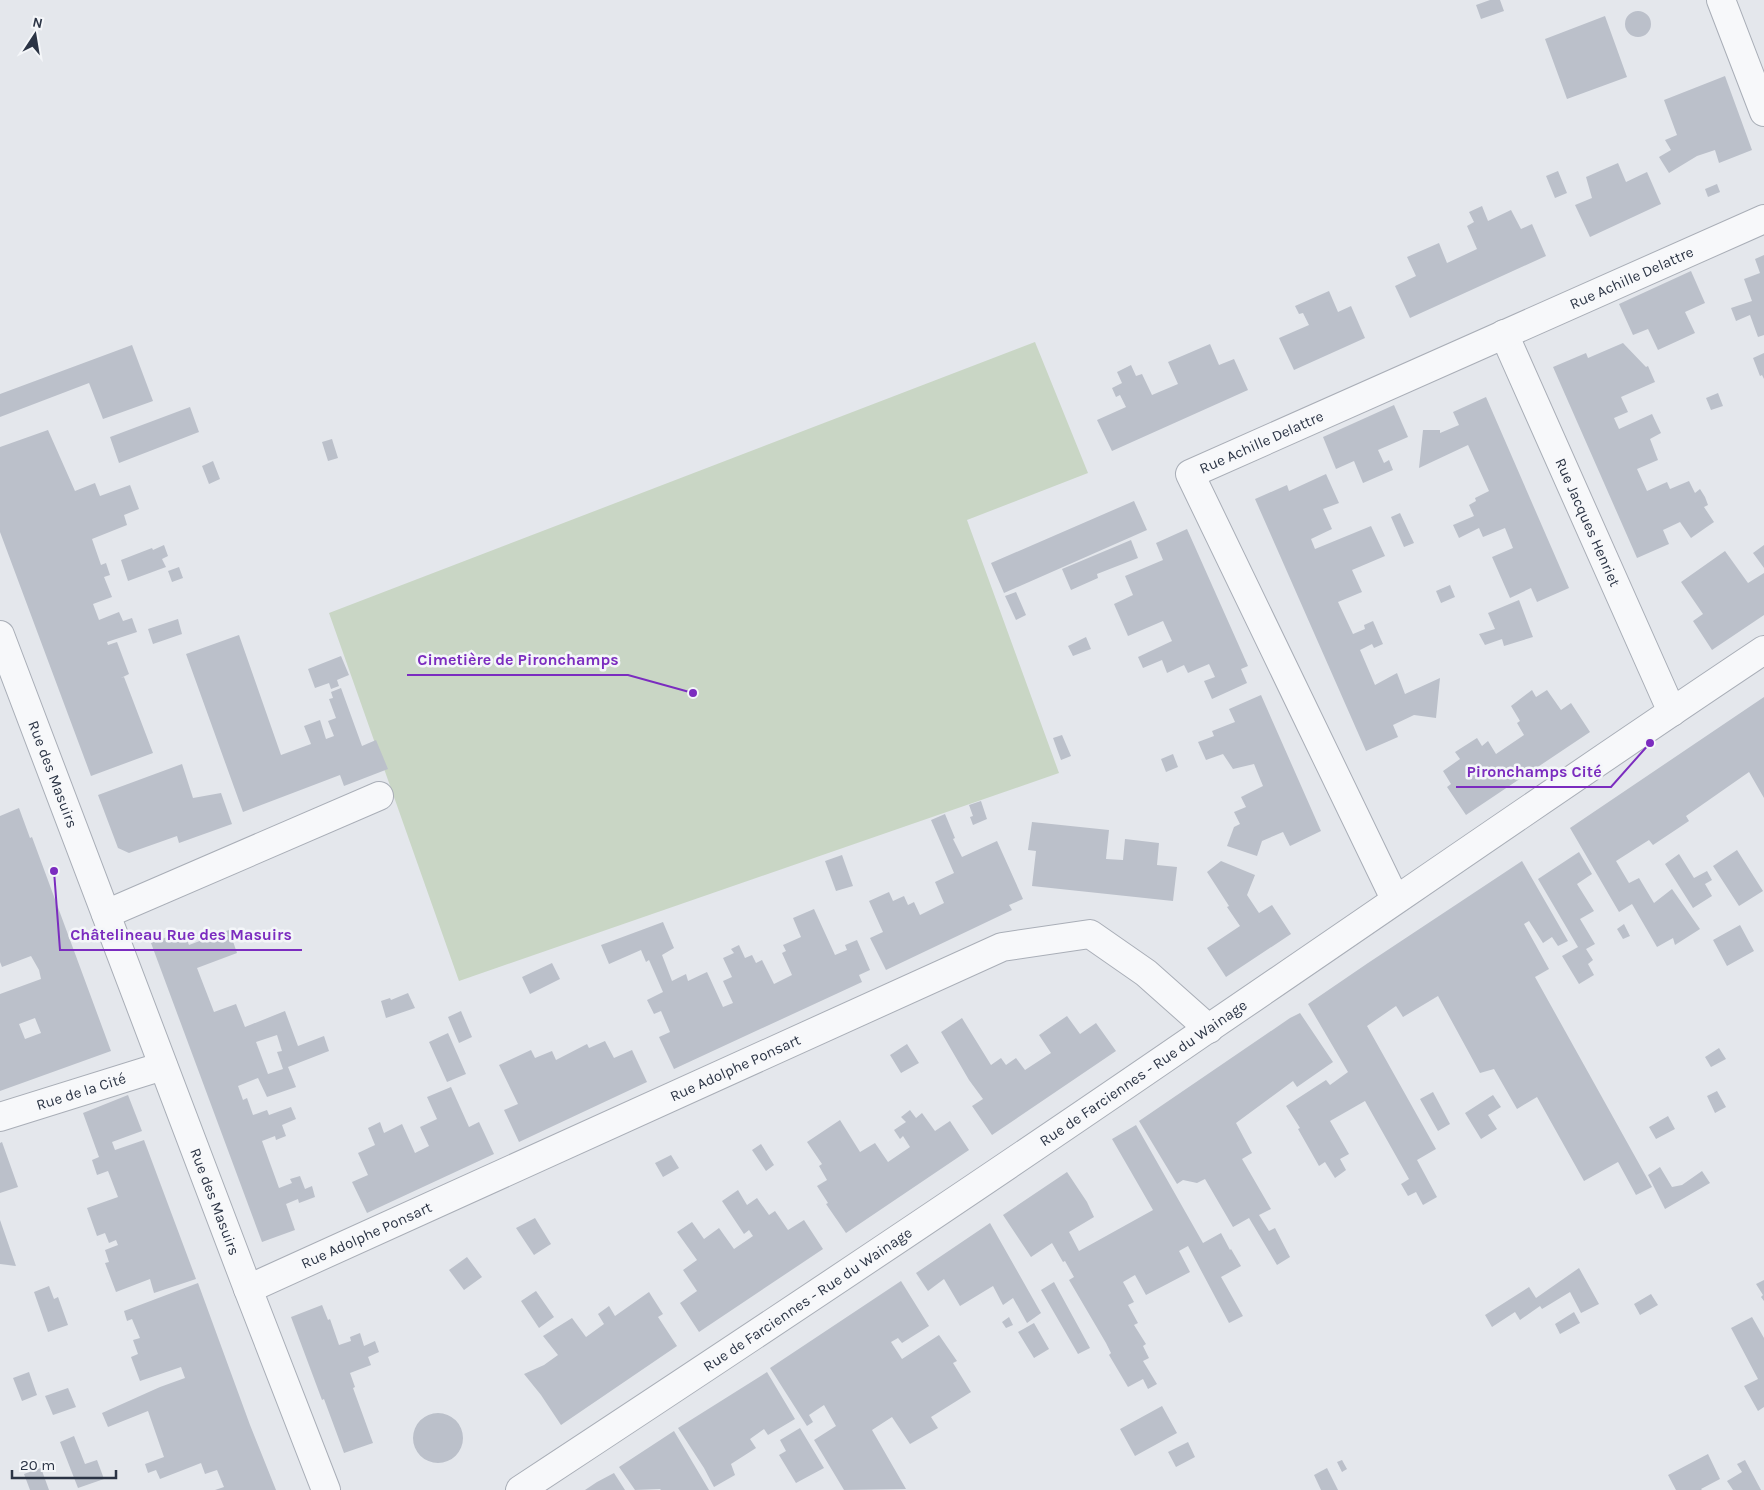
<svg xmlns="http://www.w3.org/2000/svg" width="1764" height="1490" font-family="Karla,sans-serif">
	<rect width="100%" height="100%" fill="#e4e7ec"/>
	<!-- green -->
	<path fill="#c9d6c5" d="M1035 342 1088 473 967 520 1059 773 459 981 329 613Z"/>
	<!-- building -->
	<path fill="#bbc0ca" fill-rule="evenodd" d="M1490 0H1500L1504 11 1481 19 1476 5Z
		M1625 24a13 13 0 1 1 26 0a13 13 0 1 1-26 0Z
		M1605 16 1627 77 1567 99 1545 39Z
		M1725 76 1752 150 1719 163 1715 150 1697 156 1669 173 1659 157 1671 150 1665 140 1677 135 1664 100Z
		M1618 163 1626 182 1647 172 1661 204 1590 237 1575 205 1592 198 1586 177Z
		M1558 171 1567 193 1555 198 1546 176Z
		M1717 184 1720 192 1708 197 1705 189Z
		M1482 206 1488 221 1511 210 1521 229 1532 224 1546 256 1410 318 1395 286 1416 276 1407 257 1439 243 1447 263 1477 249 1467 226 1474 222 1469 212Z
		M1764 255V335L1758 337 1750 315 1736 321 1731 308 1752 301 1744 279 1760 273 1755 259Z
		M1691 271 1705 303 1685 312 1695 333 1658 350 1648 329 1633 335 1619 304Z
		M1329 291 1338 312 1351 306 1365 338 1294 370 1279 338 1309 325 1303 313 1299 314 1295 306Z
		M1623 343 1646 367 1648 366 1655 382 1621 397 1628 412 1614 418 1619 429 1652 414 1661 433 1650 439 1658 460 1637 469 1647 491 1667 482 1670 489 1689 481 1695 493 1700 489 1705 497 1708 505 1704 507 1714 522 1691 538 1680 522 1663 530 1669 544 1637 558 1553 367 1586 353 1588 358Z
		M1210 344 1219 365 1234 359 1248 390 1112 451 1097 420 1126 407 1120 395 1116 397 1112 388 1122 383 1117 372 1131 365 1136 376 1142 374 1152 395 1178 384 1168 362Z
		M132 345 153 401 103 419 89 383 0 417V394Z
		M1764 353V379L1762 375 1760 376 1753 358Z
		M1718 393 1723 406 1711 410 1706 398Z
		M1486 397 1569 588 1537 602 1531 588 1510 598 1492 557 1513 548 1505 528 1483 537 1479 528 1459 538 1453 525 1474 516 1469 505 1476 501 1475 498 1489 491 1468 445 1419 468 1423 430H1440V433L1459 425 1453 412Z
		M1394 405 1408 437 1378 450 1384 463 1389 460 1393 470 1363 483 1354 461 1336 469 1323 437Z
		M190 407 199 432 119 463 110 437Z
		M48 430 75 491 95 483 100 496 130 485 139 509 124 515 127 525 92 539 101 565 106 563 110 575 104 577 112 597 93 604 99 620 119 612 123 621 132 618 137 632 107 642 108 645 117 642 129 674 121 678 124 677 153 753 91 776 0 532V447Z
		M332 439 338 458 328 461 322 442Z
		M213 461 220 479 209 484 202 466Z
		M1326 474 1339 503 1323 509 1332 529 1311 539 1315 549 1371 526 1385 556 1352 570 1362 592 1338 602 1353 634 1365 629 1364 625 1373 621 1383 644 1374 648 1372 644 1360 650 1375 685 1397 673 1405 694 1440 678 1436 718 1414 715 1393 725 1398 737 1366 751 1255 499 1287 485 1289 491Z
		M1134 501 1147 530 1004 593 991 563Z
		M1400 513 1414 543 1404 547 1391 517Z
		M1187 529 1248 666 1241 669 1247 683 1212 699 1204 681 1215 677 1209 664 1188 673 1184 665 1167 673 1162 660 1143 668 1138 657 1172 641 1163 621 1128 636 1114 604 1133 595 1125 576 1163 560 1156 543Z
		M1131 540 1138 558 1097 574 1098 578 1071 590 1062 569Z
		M164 545 168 556 162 559 166 567 128 581 121 560 152 548 153 550Z
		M1764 545V568L1753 553Z
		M1725 551 1748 583 1764 573V615L1712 650 1693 621 1703 614 1681 582Z
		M179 567 183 578 172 582 168 571Z
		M1450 585 1455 597 1441 603 1436 591Z
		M1016 592 1026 615 1016 620 1005 596Z
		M1519 600 1533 637 1504 646 1502 639 1485 645 1479 634 1495 629 1488 613Z
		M178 619 182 634 153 644 148 629Z
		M239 635 281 755 311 744 304 726 320 720 326 739 334 736 328 721 336 718 329 699 333 698 331 692 341 688 362 746 376 740 388 769 344 786 340 775 243 812 186 654Z
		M1086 637 1091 649 1073 656 1068 646Z
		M341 656 349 675 337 680 339 686 331 689 329 683 315 688 308 669Z
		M1532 690 1536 697 1547 690 1561 710 1571 703 1590 732 1466 815 1447 787 1451 784 1443 771 1460 759 1455 752 1477 738 1482 746 1488 741 1496 754 1524 735 1517 723 1520 721 1511 706Z
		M1261 695 1321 831 1290 846 1283 832 1262 841 1257 856 1227 846 1234 827 1240 824 1234 812 1246 807 1241 797 1263 786 1254 764 1233 769 1223 754 1206 760 1198 742 1214 736 1212 731 1235 722 1229 709Z
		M1764 697V798L1749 772 1686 816 1689 821 1653 845 1649 840 1616 861 1629 883 1639 878 1654 903 1672 889 1700 929 1675 945 1673 938 1657 947 1632 904 1619 912 1570 828Z
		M1062 735 1071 756 1061 760 1053 738Z
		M1173 754 1178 767 1166 772 1161 759Z
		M182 764 193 798 221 793 232 824 179 843 177 836 129 853 118 848 98 795Z
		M981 801 987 819 973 825 970 817 973 816 969 805Z
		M19 808 30 838 32 837 111 1051 0 1091V994L41 979 39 970 31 956 2 967 0 962V816ZM35 1018 41 1033 25 1039 19 1024Z
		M945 814 955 838 953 839 962 857 997 841 1023 899 1009 905 1012 910 886 970 870 938 883 932 869 901 889 892 893 901 904 896 908 905 914 902 920 915 944 903 935 882 954 873 931 820Z
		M1032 822 1109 830 1106 859 1123 860 1125 839 1159 843 1157 865 1177 867 1173 901 1032 886 1036 851 1028 850Z
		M1737 850 1763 891 1739 906 1713 866Z
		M1579 852 1592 874 1577 884 1594 911 1580 919 1595 944 1586 949 1593 960 1588 964 1594 975 1579 984 1562 956 1578 947 1538 879Z
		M1679 854 1694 878 1707 871 1712 880 1705 884 1712 896 1693 908 1665 864Z
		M842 855 853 886 836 891 825 861Z
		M1221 861 1255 875 1247 895 1259 913 1272 905 1291 934 1226 977 1207 948 1240 926 1227 907 1229 906 1207 872Z
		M1522 861 1568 941 1558 946 1552 937 1543 943 1529 921 1524 924 1549 969 1535 977 1652 1187 1636 1195 1618 1162 1584 1181 1537 1097 1517 1109 1494 1069 1480 1073 1438 996 1403 1017 1396 1006 1367 1026 1436 1149 1417 1160 1437 1197 1423 1205 1416 1192 1408 1196 1401 1184 1409 1179 1365 1101 1330 1121 1349 1154 1340 1159 1346 1170 1335 1178 1325 1162 1319 1166 1298 1129 1300 1128 1286 1106 1326 1080 1330 1085 1348 1072 1308 1004 1368 963Z
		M814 909 835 955 847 950 845 945 857 940 870 970 859 975 862 982 674 1069 659 1037 670 1032 661 1011 654 1014 647 1000 663 992 649 960 646 962 641 950 609 964 601 945 663 922 674 948 662 955 672 981 686 974 688 981 707 972 723 1007 733 1003 723 981 732 977 723 958 734 953 731 949 739 945 745 958 752 955 756 963 762 960 774 984 792 975 782 953 786 951 783 945 801 937 793 918Z
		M1624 924 1630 936 1623 939 1617 929Z
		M1740 925 1754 951 1727 966 1713 940Z
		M229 930 237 953 197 968 214 1012 236 1004 245 1027 285 1011 298 1046 324 1036 329 1051 288 1067 296 1087 267 1097 258 1078 238 1086 243 1100 247 1098 253 1115 267 1110 269 1115 291 1107 296 1119 282 1125 286 1136 276 1140 275 1136 262 1141 279 1188 292 1183 290 1179 300 1176 305 1189 312 1186 315 1197 299 1203 298 1199 286 1204 295 1230 262 1242 151 943 183 931 189 945ZM277 1035 282 1051 277 1052 283 1069 268 1074 256 1042Z
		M552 963 560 979 530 994 522 977Z
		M408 993 415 1008 386 1018 381 1001 390 998 391 1000Z
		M461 1011 472 1037 459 1043 448 1017Z
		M1300 1013 1333 1062 1297 1087 1293 1081 1236 1123 1252 1153 1242 1159 1271 1209 1259 1215 1269 1231 1275 1228 1290 1257 1277 1265 1249 1218 1233 1227 1205 1179 1197 1183 1183 1180 1177 1184 1139 1121 1290 1018Z
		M1067 1016 1080 1034 1096 1023 1116 1051 992 1135 972 1106 983 1099 969 1080 941 1032 962 1018 991 1065 1001 1058 1006 1065 1016 1058 1025 1070 1051 1053 1039 1035Z
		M448 1033 466 1074 447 1082 429 1042Z
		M605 1041 614 1058 632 1050 647 1082 519 1142 504 1110 518 1104 499 1065 531 1050 535 1058 552 1051 556 1060 587 1044 589 1048Z
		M907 1044 919 1063 901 1073 890 1055Z
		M1719 1048 1726 1059 1711 1067 1705 1057Z
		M451 1087 469 1127 479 1122 494 1154 367 1213 352 1182 368 1175 358 1153 375 1145 368 1128 380 1122 384 1133 402 1124 415 1153 429 1146 420 1127 437 1119 427 1097Z
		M1717 1091 1726 1107 1715 1113 1707 1096Z
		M1433 1092 1450 1124 1438 1131 1420 1099Z
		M128 1095 142 1131 112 1142 115 1150 144 1140 196 1279 154 1293 150 1279 116 1292 105 1263 109 1262 105 1250 118 1245 116 1240 109 1243 105 1233 97 1236 87 1208 118 1197 108 1171 97 1175 92 1160 99 1157 83 1113Z
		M1493 1095 1501 1107 1488 1115 1497 1129 1481 1139 1465 1113Z
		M910 1110 916 1118 922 1113 935 1131 950 1121 969 1150 846 1233 826 1204 828 1203 817 1186 827 1180 819 1166 822 1164 807 1142 840 1120 860 1152 875 1143 888 1162 910 1147 903 1136 900 1139 894 1130 906 1122 901 1117Z
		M1668 1116 1675 1129 1656 1139 1649 1127Z
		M1136 1125 1203 1243 1221 1233 1230 1250 1231 1249 1241 1266 1221 1277 1243 1316 1229 1323 1188 1246 1179 1251 1190 1272 1146 1295 1135 1275 1123 1282 1134 1302 1128 1305 1138 1323 1134 1325 1146 1344 1143 1346 1149 1358 1143 1361 1157 1384 1148 1389 1143 1379 1128 1387 1109 1355 1111 1353 1106 1343 1069 1280 1074 1277 1065 1261 1063 1262 1052 1243 1031 1257 1003 1215 1067 1172 1087 1202 1094 1217 1069 1232 1079 1251 1153 1210 1112 1139Z
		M2 1142 18 1187 0 1193V1143Z
		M761 1144 774 1165 766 1171 752 1150Z
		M671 1155 679 1168 663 1177 655 1163Z
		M1660 1167 1672 1187 1682 1185 1702 1171 1710 1183 1665 1209 1648 1175Z
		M738 1190 747 1205 757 1198 769 1215 775 1211 788 1230 804 1220 823 1249 699 1332 680 1303 697 1291 683 1270 697 1260 677 1232 692 1222 704 1239 719 1228 734 1249 753 1236 749 1230 744 1234 722 1201Z
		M535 1218 551 1244 534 1255 516 1228Z
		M0 1220 16 1266 0 1264Z
		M990 1223 1041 1313 1027 1323 1013 1298 1003 1305 993 1286 960 1306 944 1279 928 1291 916 1273Z
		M467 1257 482 1277 464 1290 449 1270Z
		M1579 1268 1599 1304 1581 1313 1570 1292 1542 1309 1540 1306 1520 1320 1515 1312 1492 1327 1485 1315 1529 1287 1536 1298Z
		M1764 1280V1301L1761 1297 1763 1295 1756 1284Z
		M901 1281 929 1326 902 1343 898 1338 891 1342 902 1359 939 1335 957 1361 953 1363 971 1392 931 1417 938 1428 910 1444 892 1417 872 1430 906 1489 844 1490 814 1440 836 1426 824 1405 809 1415 813 1422 807 1426 770 1368Z
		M1054 1282 1090 1348 1078 1354 1041 1290Z
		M198 1283 250 1425 276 1490H215L224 1487 217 1470 205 1474 201 1463 160 1479 156 1470 148 1473 145 1464 164 1457 148 1411 108 1427 102 1413 160 1387 185 1378 181 1367 140 1381 131 1357 138 1354 133 1340 140 1338 132 1319 127 1321 124 1311Z
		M49 1286 54 1299 58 1297 68 1325 48 1332 34 1292Z
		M536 1291 554 1317 539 1328 521 1301Z
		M649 1292 663 1314 658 1317 677 1346 561 1425 541 1395 524 1374 544 1365 558 1355 543 1336 572 1318 586 1337 604 1324 598 1314 609 1306 615 1316Z
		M1651 1294 1658 1305 1640 1315 1634 1304Z
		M322 1305 328 1320 330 1319 339 1345 351 1341 350 1337 360 1333 364 1346 375 1341 379 1352 368 1357 371 1365 350 1373 355 1387 353 1388 373 1443 344 1453 324 1399 322 1400 291 1317Z
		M1574 1312 1580 1323 1560 1334 1555 1324Z
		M1009 1317 1013 1325 1006 1328 1002 1322Z
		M1752 1317 1764 1338V1407L1758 1411 1744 1386 1758 1379 1731 1328Z
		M1034 1323 1049 1349 1034 1358 1018 1332Z
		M29 1372 37 1395 22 1401 13 1378Z
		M767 1372 795 1419 768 1435 764 1429 750 1439 756 1448 731 1464 735 1475 714 1487 704 1468 678 1428Z
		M68 1388 76 1407 53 1415 45 1396Z
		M1162 1406 1177 1433 1135 1456 1120 1429Z
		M413 1438a25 25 0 1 1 50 0a25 25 0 1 1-50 0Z
		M800 1428 824 1468 796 1483 779 1455 786 1451 780 1440Z
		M674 1431 709 1490H661L660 1489 635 1490 619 1467Z
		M74 1436 85 1464 97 1460 104 1479 78 1488 60 1442Z
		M1188 1442 1195 1457 1176 1467 1168 1452Z
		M1708 1454 1720 1479 1701 1489 1702 1490H1676L1668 1475Z
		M1342 1460 1347 1469 1342 1472 1337 1462Z
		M1745 1460 1761 1490H1733L1727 1481 1742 1472 1737 1464Z
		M41 1468 49 1490H30L24 1474Z
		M1327 1468 1338 1490H1321L1314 1475Z
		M614 1473 625 1490H585L597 1482Z"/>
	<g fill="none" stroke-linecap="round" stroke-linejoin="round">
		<!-- minor casing -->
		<g stroke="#a9aeb7" stroke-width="30">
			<g id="minor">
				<path d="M1721 0 1764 112"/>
				<path id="s1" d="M1504 334 1672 712"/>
				<path id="s2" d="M0 635 248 1289 326 1490"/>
				<path id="s3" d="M1395 899 1190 474 1764 219"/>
				<path d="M106 914 379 796"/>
				<path id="s4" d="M0 1117 163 1066"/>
				<path id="s5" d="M248 1289 1002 947 1090 934 1146 973 1209 1029"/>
				<path id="s6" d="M520 1490C751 1338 981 1185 1209 1028 1394 902 1578 774 1764 650"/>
			</g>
		</g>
		<!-- minor -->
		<use href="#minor" stroke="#f7f8fa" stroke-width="28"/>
	</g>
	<g text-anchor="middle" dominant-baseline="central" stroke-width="5" stroke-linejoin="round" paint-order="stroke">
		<!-- street labels -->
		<g font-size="15" fill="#2b3445" stroke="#f4f6f9">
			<text stroke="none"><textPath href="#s3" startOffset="955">Rue Achille Delattre</textPath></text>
			<text stroke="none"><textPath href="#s3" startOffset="550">Rue Achille Delattre</textPath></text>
			<text stroke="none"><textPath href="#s1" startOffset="206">Rue Jacques Henriet</textPath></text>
			<text stroke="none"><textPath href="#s2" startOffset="149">Rue des Masuirs</textPath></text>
			<text stroke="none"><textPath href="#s5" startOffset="535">Rue Adolphe Ponsart</textPath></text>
			<text stroke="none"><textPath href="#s6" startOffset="750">Rue de Farciennes - Rue du Wainage</textPath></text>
			<text stroke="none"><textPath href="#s4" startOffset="85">Rue de la Cité</textPath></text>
			<text stroke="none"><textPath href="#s2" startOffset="606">Rue des Masuirs</textPath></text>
			<text stroke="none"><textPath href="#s5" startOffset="130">Rue Adolphe Ponsart</textPath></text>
			<text stroke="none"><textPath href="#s6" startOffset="345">Rue de Farciennes - Rue du Wainage</textPath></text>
		</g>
	</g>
	<!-- callouts -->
	<path fill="none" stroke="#7b2cbf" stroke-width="2" d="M693 693L628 675H407M1650 743L1611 787H1456M54 871L60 950H302"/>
	<g fill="#7b2cbf" stroke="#f4f6f9" stroke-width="2">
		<circle cx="693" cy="693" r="5"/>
		<circle cx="1650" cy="743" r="5"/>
		<circle cx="54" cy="871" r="5"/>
	</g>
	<g font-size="16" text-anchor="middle" font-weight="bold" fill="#7b2cbf" stroke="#f4f6f9" stroke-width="5" stroke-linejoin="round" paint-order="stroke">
		<text x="518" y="665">Cimetière de Pironchamps</text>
		<text x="1534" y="777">Pironchamps Cité</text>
		<text x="181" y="940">Châtelineau Rue des Masuirs</text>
	</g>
	<!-- north arrow -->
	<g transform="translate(35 35) rotate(12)" stroke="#f4f6f9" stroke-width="4" paint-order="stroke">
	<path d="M0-4L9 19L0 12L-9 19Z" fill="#2b3445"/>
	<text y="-8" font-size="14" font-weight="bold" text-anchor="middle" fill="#2b3445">N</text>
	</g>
	<!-- scale -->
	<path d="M12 1470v8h104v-8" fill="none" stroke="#2b3445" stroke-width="2.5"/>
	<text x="20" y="1470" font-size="15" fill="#2b3445" stroke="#f4f6f9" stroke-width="4" paint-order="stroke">20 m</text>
</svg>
